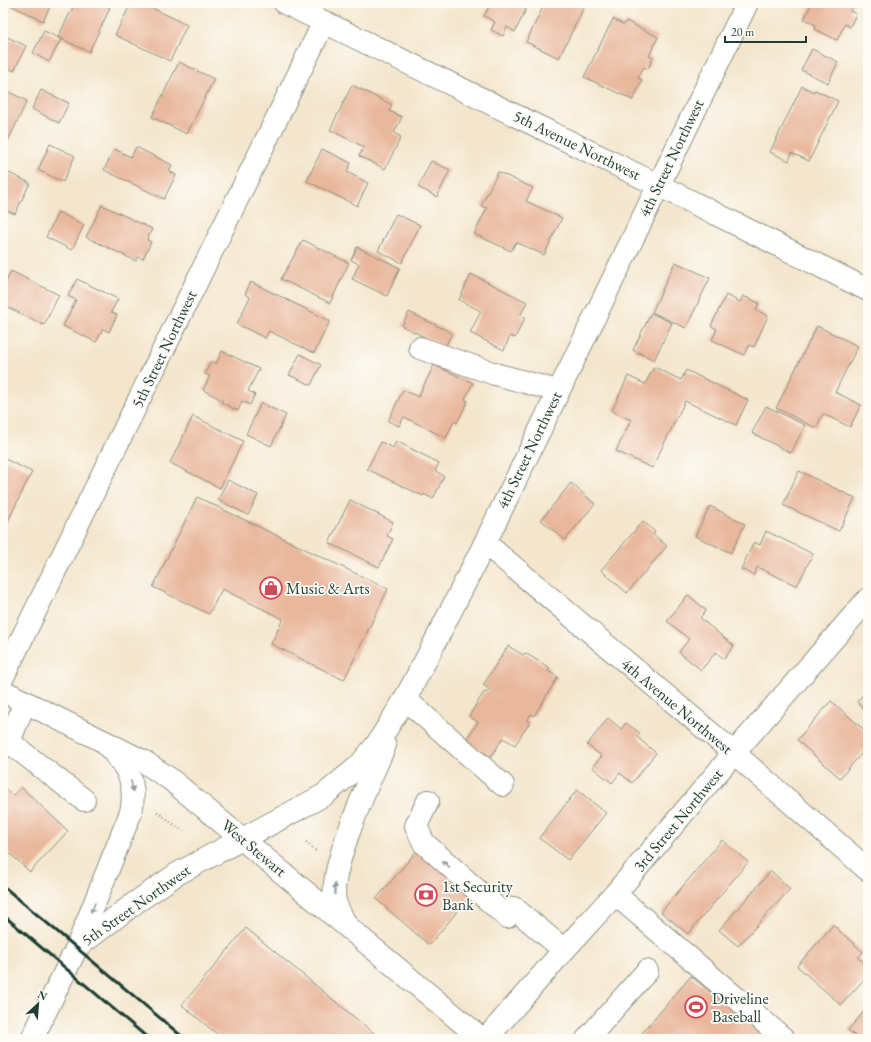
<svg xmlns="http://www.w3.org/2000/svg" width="871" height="1042" font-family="'EB Garamond',serif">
	<rect width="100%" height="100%" fill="#fdfcf7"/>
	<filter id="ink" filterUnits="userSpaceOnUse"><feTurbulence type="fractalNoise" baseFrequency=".025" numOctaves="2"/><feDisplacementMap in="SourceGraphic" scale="8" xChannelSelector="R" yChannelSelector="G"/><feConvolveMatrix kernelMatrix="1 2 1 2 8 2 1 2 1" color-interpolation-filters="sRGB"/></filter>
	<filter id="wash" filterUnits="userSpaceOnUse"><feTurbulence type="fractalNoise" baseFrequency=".012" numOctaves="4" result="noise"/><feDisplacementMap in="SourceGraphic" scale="16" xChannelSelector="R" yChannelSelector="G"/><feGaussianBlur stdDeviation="0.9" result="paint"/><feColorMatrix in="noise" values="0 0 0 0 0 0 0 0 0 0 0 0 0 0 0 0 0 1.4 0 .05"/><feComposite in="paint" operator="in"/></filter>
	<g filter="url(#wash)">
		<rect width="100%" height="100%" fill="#f4e6cd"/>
		<g id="blocks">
			<!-- building -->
			<path fill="#e9b79c" d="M6 3H52L43 21Z
				M75 3H101L110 8 89 52 58 37Z
				M131 3H142L187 25 170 61 115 35Z
				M491 3H529L515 32 507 27 503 36 491 30 495 22 484 16Z
				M545 3H586L559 58 526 42Z
				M812 3H854L850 11 856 14 850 27 845 24 837 40 815 29 816 25 804 19Z
				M613 19 624 25 626 21 658 37 649 56 653 58 648 69 644 67 638 78 642 80 633 100 584 77Z
				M44 31 61 39 49 62 33 53Z
				M3 35 26 46 14 71 3 65Z
				M812 49 838 62 828 83 801 70Z
				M179 62 214 79 187 134 152 117Z
				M352 85 392 105 389 111 402 117 394 133 401 137 385 169 359 156 364 147 330 130Z
				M802 86 814 92 815 90 838 101 809 161 792 153 789 161 770 152Z
				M3 89 27 101 7 143 3 141Z
				M41 90 69 103 59 123 32 109Z
				M50 144 75 156 63 182 38 170Z
				M136 147 172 165 169 171 176 175 164 199 104 170 114 149 131 157Z
				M322 149 351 163 347 172 368 183 357 206 307 181Z
				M431 161 450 170 437 197 418 187Z
				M3 170 30 183 15 214 3 209Z
				M498 172 533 188 526 201 562 218 544 255 516 242 511 251 474 234 487 208 481 206Z
				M102 205 152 229 147 240 151 242 143 259 138 257 136 261 86 237Z
				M58 212 84 225 72 250 46 237Z
				M396 214 420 225 402 263 378 251Z
				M303 240 349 263 330 303 281 279Z
				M357 247 400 268 387 296 352 279 359 264 351 260Z
				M675 262 710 278 686 328 652 312Z
				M11 271 59 295 44 325 3 305V288Z
				M471 274 527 302 520 316 525 318 515 338 510 336 504 350 470 333 481 311 459 300Z
				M77 279 118 299 111 312 117 315 109 332 103 329 96 342 63 326 76 300 68 296Z
				M251 282 330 321 314 353 269 331 265 338 237 324 250 297 245 294Z
				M726 295 740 302 743 296 759 303 756 310 768 316 754 347 749 345 744 355 712 340 717 329 711 326Z
				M409 312 452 333 445 347 402 326Z
				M651 313 672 323 654 360 633 350Z
				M817 326 858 346 835 392 861 405 850 427 823 414 816 428 776 408Z
				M222 351 259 369 248 391 255 394 250 405 242 401 238 411 221 402 222 400 203 390 210 376 205 374 211 361 216 364Z
				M300 354 321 365 311 385 289 375Z
				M434 365 473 383 465 399 468 401 457 423 454 421 446 438 404 417 399 426 388 421 403 390 418 397Z
				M654 367 681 380 686 370 748 400 736 425 685 401 652 468 616 451 631 420 612 411 628 376 645 384Z
				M261 403 286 415 271 446 246 434Z
				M766 406 805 425 791 453 752 433Z
				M193 416 243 441 220 488 170 463Z
				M396 441 439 463 435 471 444 476 433 499 424 494 423 496 367 469 381 442 393 448Z
				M3 458 32 472 3 531Z
				M799 471 855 498 839 531 783 505Z
				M228 480 258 495 248 515 218 500Z
				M571 483 595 504 565 540 541 520Z
				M197 497 388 589 344 680 271 644 283 619 222 589 209 614 153 587Z
				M350 500 393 522 387 536 393 539 379 567 329 543Z
				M710 506 745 524 731 553 695 536Z
				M643 521 655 532 653 534 667 546 627 593 601 570Z
				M766 531 813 554 797 586 757 567 754 575 741 569 754 542 760 545Z
				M688 595 706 610 700 618 734 646 724 659 716 652 701 670 679 652 689 639 667 621Z
				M508 646 523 655 525 653 550 668 548 671 558 677 534 716 531 714 527 721 530 722 515 745 503 738 491 757 465 741 478 722 469 716 484 692 486 693 489 689 483 685Z
				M868 688V712L857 702Z
				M831 701 868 733V746L840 778 797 740Z
				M608 718 621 729 626 723 640 733 637 737 656 753 632 783 620 773 612 783 592 767 602 756 587 745Z
				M3 787 13 796 21 787 68 831 30 872 3 847Z
				M577 790 606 813 568 860 539 838Z
				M722 840 748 862 688 934 661 912Z
				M425 841 479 886 429 945 376 899Z
				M771 871 790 889 738 946 719 930Z
				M833 925 863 952 858 958 868 966V975L841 1005 797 966Z
				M246 928 381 1039H223L182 1005Z
				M691 976 767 1039H637Z
				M868 1007V1039H859L848 1030Z
				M3 1033 15 1039H3Z"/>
		</g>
	</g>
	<g filter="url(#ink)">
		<use href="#blocks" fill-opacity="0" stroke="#8a9280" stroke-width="1"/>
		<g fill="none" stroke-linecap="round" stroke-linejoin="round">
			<!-- minor casing -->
			<g stroke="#8a9280" stroke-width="24">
				<path id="minor" d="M285 3 658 185 868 290
					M420 348 495 374 558 391
					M485 543 734 753 868 870
					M3 677 324 22
					M3 691 143 761 170 779 482 1039
					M405 699 503 785
					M25 702 9 742 84 800
					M428 801 416 826 424 843 507 917
					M615 894 784 1039
					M514 908 564 950
					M486 1039 564 950 615 894 734 753 868 599
					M587 1039 647 971"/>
			</g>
			<!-- major casing -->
			<g stroke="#8a9280" stroke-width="24">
				<path id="major" d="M347 926C343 918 337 910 335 901 328 868 371 778 385 745
					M77 947 135 903 177 874 324 795 359 766 377 744 405 699 430 652 485 543 747 3
					M32 1039 77 947 131 812C138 780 125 764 104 742"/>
			</g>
			<!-- path -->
			<path stroke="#8a9280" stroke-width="2.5" stroke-dasharray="1 3" stroke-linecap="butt" d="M157 812 183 831
				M306 842 316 851"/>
			<!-- minor -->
			<use href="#minor" stroke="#fff" stroke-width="22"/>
			<!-- major -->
			<use href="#major" stroke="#fff" stroke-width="22"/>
			<!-- rail -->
			<path stroke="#1f3d34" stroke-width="3" d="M3 886 185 1039
				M3 915 149 1039"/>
		</g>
		<!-- one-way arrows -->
		<defs><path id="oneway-solid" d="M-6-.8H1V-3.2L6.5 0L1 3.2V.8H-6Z"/></defs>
		<g fill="#8f9e9a">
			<use href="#oneway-solid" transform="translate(132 786) rotate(79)"/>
			<use href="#oneway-solid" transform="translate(446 864) rotate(-138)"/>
			<use href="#oneway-solid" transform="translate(335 889) rotate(-90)"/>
			<use href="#oneway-solid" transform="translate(93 908) rotate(112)"/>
		</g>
	</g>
	<!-- icons -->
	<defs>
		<g id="shop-ring" transform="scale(1.15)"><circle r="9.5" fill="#fdfcf7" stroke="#d1495b" stroke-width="1.5"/><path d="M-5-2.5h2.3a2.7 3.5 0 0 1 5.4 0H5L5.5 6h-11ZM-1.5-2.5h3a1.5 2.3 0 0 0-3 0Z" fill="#d1495b"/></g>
		<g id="bank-ring" transform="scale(1.15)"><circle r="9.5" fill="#fdfcf7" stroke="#d1495b" stroke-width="1.5"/><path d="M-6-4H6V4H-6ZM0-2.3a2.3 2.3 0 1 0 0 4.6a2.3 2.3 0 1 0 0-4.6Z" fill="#d1495b"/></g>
		<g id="stadium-ring" transform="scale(1.15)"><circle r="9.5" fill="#fdfcf7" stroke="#d1495b" stroke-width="1.5"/><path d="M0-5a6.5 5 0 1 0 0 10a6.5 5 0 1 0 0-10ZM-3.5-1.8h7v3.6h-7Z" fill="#d1495b"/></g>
	</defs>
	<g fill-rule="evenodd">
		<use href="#shop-ring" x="271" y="588"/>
		<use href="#bank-ring" x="426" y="895"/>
		<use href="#stadium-ring" x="696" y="1007"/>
	</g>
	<g text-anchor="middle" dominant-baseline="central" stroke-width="3.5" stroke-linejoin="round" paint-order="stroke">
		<!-- street labels -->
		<g font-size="16" fill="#1f3d34" stroke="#fdfcf7">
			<text transform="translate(577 145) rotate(26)">5th Avenue Northwest</text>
			<text transform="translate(671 158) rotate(-64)">4th Street Northwest</text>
			<text transform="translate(164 349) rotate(-64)">5th Street Northwest</text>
			<text transform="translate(529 450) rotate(-64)">4th Street Northwest</text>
			<text transform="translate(677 706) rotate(40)">4th Avenue Northwest</text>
			<text transform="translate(678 820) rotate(-50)">3rd Street Northwest</text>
			<text transform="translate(254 848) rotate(40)">West Stewart</text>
			<text transform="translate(136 905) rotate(-35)">5th Street Northwest</text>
		</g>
		<!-- poi labels -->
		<g font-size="16" fill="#1f3d34" stroke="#fdfcf7" text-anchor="start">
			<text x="286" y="588">Music &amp; Arts</text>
			<text x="442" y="886">1st Security<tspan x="442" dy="18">Bank</tspan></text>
			<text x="712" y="998">Driveline<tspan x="712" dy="18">Baseball</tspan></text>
		</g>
	</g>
	<!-- margin -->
	<rect width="871" height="1042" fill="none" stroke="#fdfcf7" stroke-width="16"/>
	<!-- north arrow -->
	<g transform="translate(38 1004) rotate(26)" stroke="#fdfcf7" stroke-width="3" paint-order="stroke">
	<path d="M0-3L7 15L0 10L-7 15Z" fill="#1f3d34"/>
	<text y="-6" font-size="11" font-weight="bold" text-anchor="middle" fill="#1f3d34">N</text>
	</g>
	<!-- scale -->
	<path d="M725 36v6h81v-6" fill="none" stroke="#1f3d34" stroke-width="2"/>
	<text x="731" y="36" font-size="12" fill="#1f3d34" stroke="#fdfcf7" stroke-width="3" paint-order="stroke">20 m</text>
</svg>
